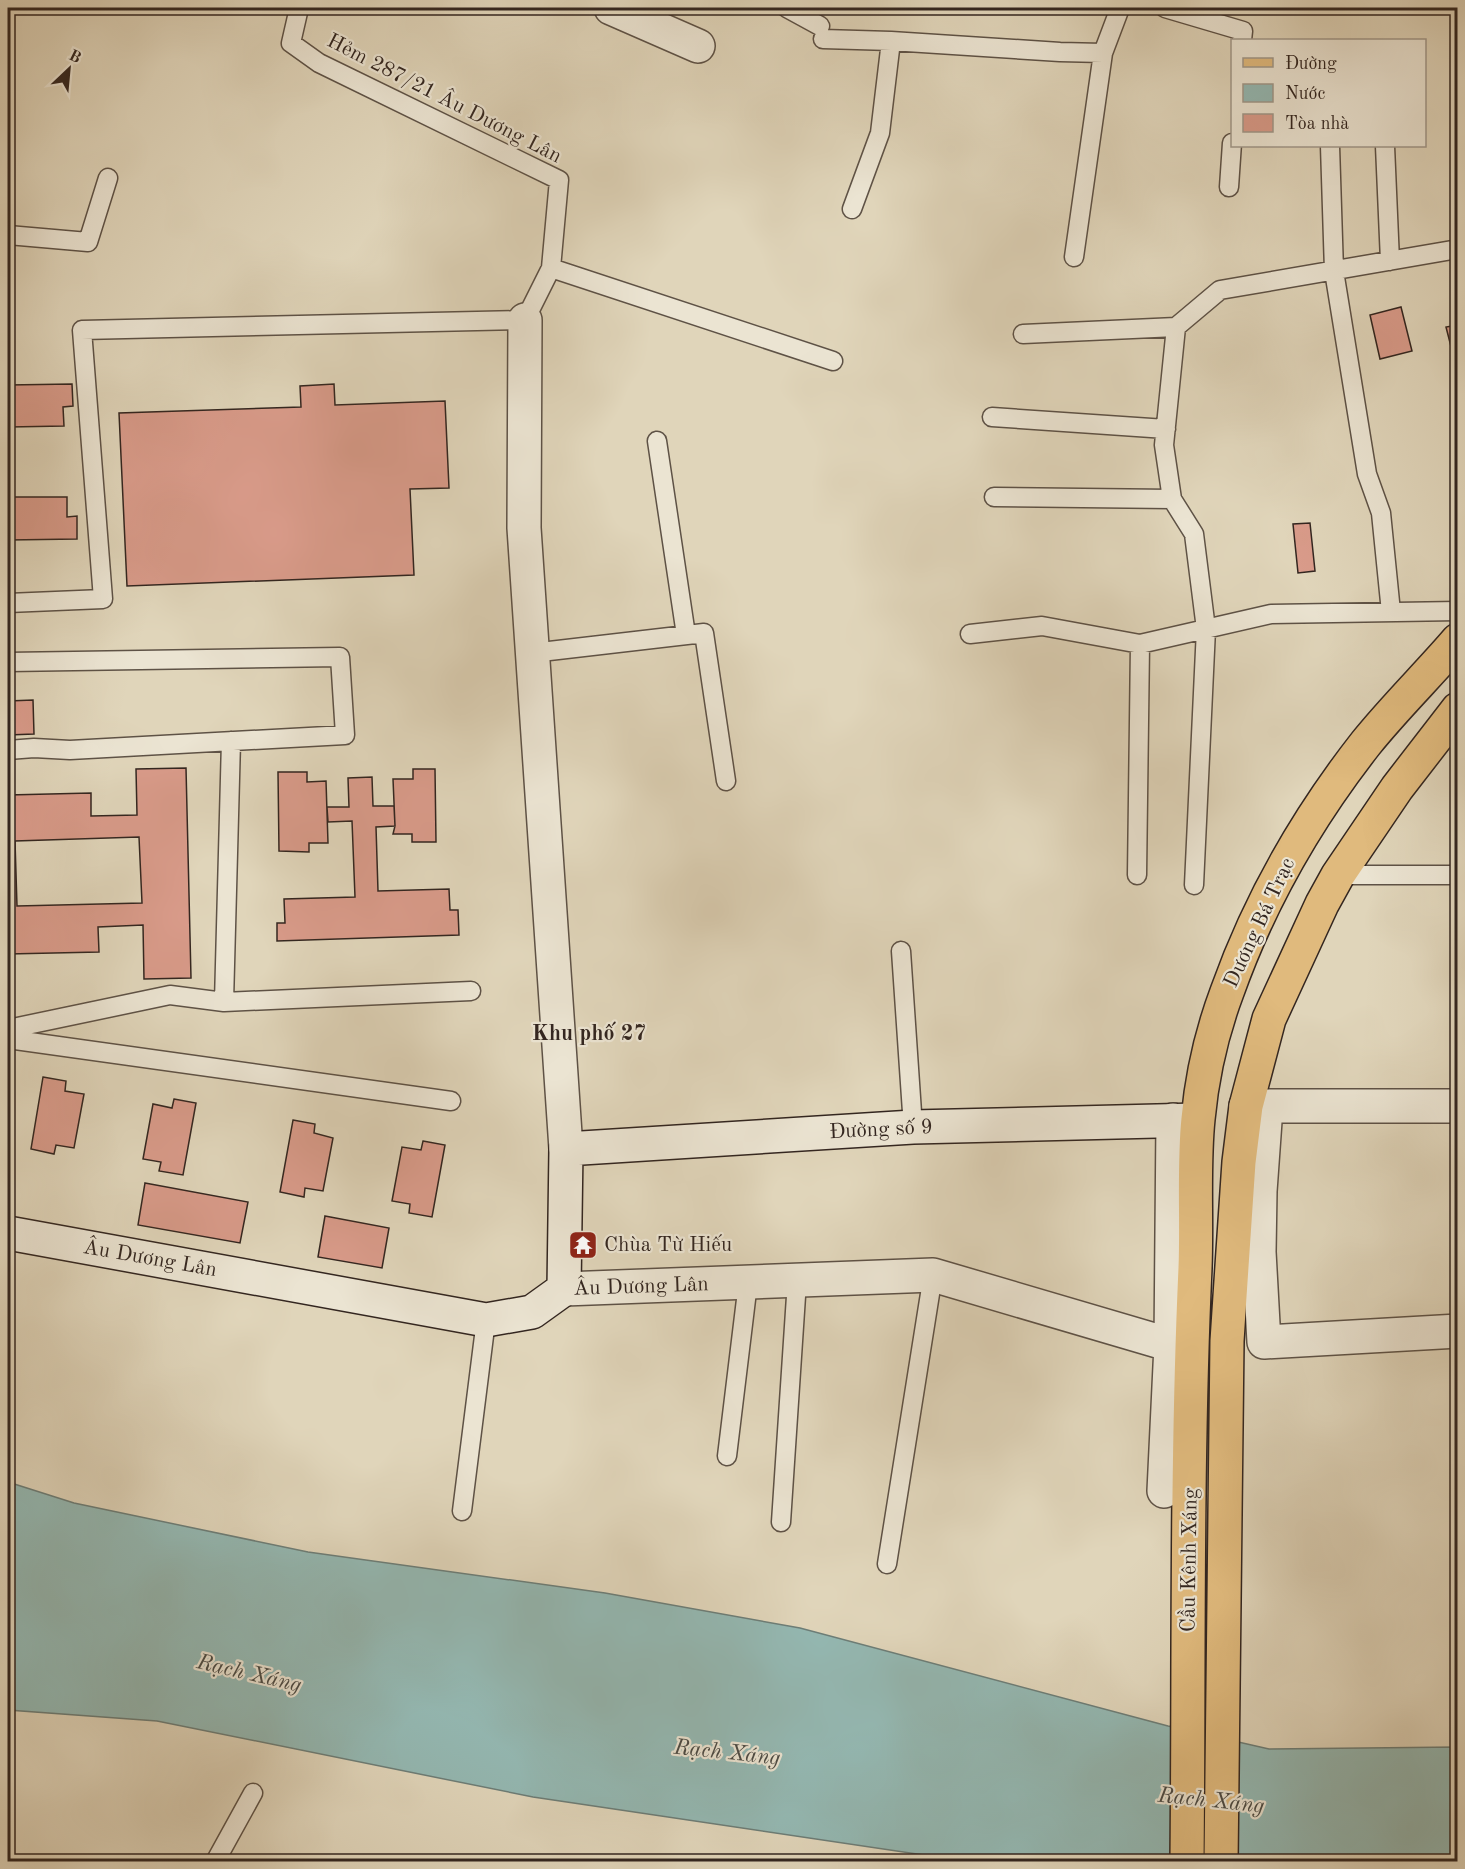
<svg xmlns="http://www.w3.org/2000/svg" width="1465" height="1869" font-family="'Old Standard TT',serif">
	<rect width="100%" height="100%" fill="#e0d5ba"/>
	<filter id="stains"><feTurbulence type="fractalNoise" baseFrequency=".00333" numOctaves="4"/><feColorMatrix values="0 0 0 0 .2 0 0 0 0 .09 0 0 0 0 .02 0 0 0 .5 -.17"/></filter>
	<radialGradient id="worn" r=".72"><stop offset=".6" stop-color="#630" stop-opacity="0"/><stop offset="1" stop-color="#630" stop-opacity=".3"/></radialGradient>
	<!-- water -->
	<path fill="#94b8b2" stroke="#6d7e78" stroke-width="1.5" d="M8 1482 74 1503 308 1552 605 1593 800 1628 1168 1726 1269 1749 1457 1747V1861H964L533 1797 157 1721 8 1710Z"/>
	<!-- building -->
	<path fill="#d99b8a" stroke="#332620" stroke-width="1.5" fill-rule="evenodd" d="M1401 307 1412 351 1380 359 1370 315Z
		M1458 325V374L1446 327Z
		M72 384 73 406 63 407 64 426 9 427 8 385Z
		M334 384 335 405 445 401 449 488 410 489 414 575 127 586 119 413 301 407 300 386Z
		M12 497H67V517L77 516V539L8 540V516H12Z
		M1310 523 1315 571 1298 573 1293 524Z
		M33 700 34 734 8 735V701Z
		M186 768 191 978 144 979 143 925 98 927 99 952 8 954V795L91 793V816L137 815 136 769ZM139 837 142 903 17 906 15 841Z
		M413 769H435L436 842H412V834H393L395 826 393 779H413Z
		M278 772H307V782L326 781 328 843H309V852L279 851Z
		M372 777 373 806H394L395 826 376 827 378 891 449 889 450 910H458L459 935 277 941V923H285L284 899 355 897 352 821 328 822 327 807H349L348 778Z
		M43 1077 66 1081 65 1091 84 1094 74 1148 56 1145 54 1154 31 1149Z
		M174 1099 196 1103 183 1175 159 1171 161 1162 143 1159 153 1104 172 1108Z
		M293 1120 315 1124 314 1133 333 1138 323 1191 305 1188 304 1197 280 1192Z
		M423 1141 445 1145 432 1217 409 1213 410 1204 392 1201 402 1147 421 1150Z
		M145 1183 248 1202 240 1243 138 1225Z
		M325 1216 389 1228 382 1268 318 1257Z"/>
	<g fill="none" stroke-linecap="round" stroke-linejoin="round">
		<!-- lane casing -->
		<g stroke="#5e5246" stroke-width="21">
			<path id="lane" d="M299 8 291 43 319 63 559 180 551 268 833 361
				M787 8 820 26
				M1165 8 1243 31 1242 40
				M823 39 891 41
				M1330 146 1334 271 1367 474 1381 513 1391 612
				M1385 146 1390 261
				M1229 187 1232 143
				M852 209 880 133 891 41 1060 52 1103 53 1120 8
				M8 235 88 242 108 178
				M1074 257 1103 53
				M1023 334 1176 327
				M992 417 1166 429
				M657 441 686 635
				M994 497 1172 499
				M8 603 103 599 82 330 525 320 551 268
				M970 634 1042 626 1140 644 1271 614 1458 611
				M532 653 704 633 726 781
				M8 662 340 657 345 735 70 750 34 748 8 750
				M1137 875 1140 644
				M1338 875H1458
				M1194 885 1206 629 1194 534 1172 499 1164 445 1176 327 1220 290 1458 249
				M901 951 913 1127
				M224 1002 231 741
				M8 1029 170 995 224 1002 471 991
				M8 1039 451 1101
				M727 1456 748 1283
				M462 1511 486 1320
				M781 1522 797 1281
				M887 1564 933 1275
				M215 1862 253 1793"/>
		</g>
		<!-- street casing -->
		<g stroke="#5e5246" stroke-width="36">
			<path id="street" d="M611 8 698 46
				M525 320 524 528 566 1149
				M1246 1106H1458
				M1266 1107 1260 1191 1259 1252 1264 1342 1458 1331
				M564 1289 933 1275 1171 1345
				M1164 1491 1171 1345 1173 1120"/>
		</g>
		<!-- secondary casing -->
		<g stroke="#332620" stroke-width="36">
			<path id="secondary" d="M8 1233 486 1320 532 1312 564 1289 566 1149 913 1127 1197 1120"/>
		</g>
		<!-- primary casing -->
		<g stroke="#332620" stroke-width="36">
			<path id="primary" d="M1187 1862C1189 1664 1186 1466 1195 1268 1197 1219 1193 1167 1198 1119 1202 1076 1212 1032 1227 992 1259 902 1308 817 1366 743 1395 707 1428 675 1458 640
				M1221 1862 1227 1341 1239 1162 1246 1106 1269 1019 1322 904 1338 875 1397 788 1458 709"/>
		</g>
		<!-- lane -->
		<use href="#lane" stroke="#ebe4d2" stroke-width="18"/>
		<!-- street -->
		<use href="#street" stroke="#ebe4d2" stroke-width="33"/>
		<!-- secondary -->
		<use href="#secondary" stroke="#ebe4d2" stroke-width="33"/>
		<!-- primary -->
		<use href="#primary" stroke="#e0ba7d" stroke-width="33"/>
	</g>
	<!-- icons -->
	<defs>
		<g id="temple-square" transform="scale(1.5)"><rect x="-9" y="-9" width="18" height="18" rx="4" fill="#8f2418" stroke="#ebe4d2"/><path d="M0-6L5-2H3V0L6.5 2.5H4V6H1.5V3h-3V6H-4V2.5H-6.5L-3 0V-2H-5Z" fill="#fff"/></g>
	</defs>
	<g fill-rule="evenodd">
		<use href="#temple-square" x="583" y="1245"/>
	</g>
	<g text-anchor="middle" dominant-baseline="central" stroke-width="4.5" stroke-linejoin="round" paint-order="stroke">
		<!-- street labels -->
		<g font-size="21" fill="#332620" stroke="#ebe4d2">
			<text transform="translate(444 99) rotate(27)">Hẻm 287/21 Âu Dương Lân</text>
			<text transform="translate(1260 923) rotate(-65)">Dương Bá Trạc</text>
			<text transform="translate(881 1130) rotate(-3)">Đường số 9</text>
			<text transform="translate(150 1259) rotate(10)">Âu Dương Lân</text>
			<text transform="translate(641 1287) rotate(-2)">Âu Dương Lân</text>
			<text transform="translate(1190 1560) rotate(-89)">Cầu Kênh Xáng</text>
		</g>
		<!-- poi labels -->
		<g font-size="21" fill="#332620" stroke="#ebe4d2" text-anchor="start">
			<text x="604" y="1245">Chùa Từ Hiếu</text>
		</g>
		<!-- neighbourhood labels -->
		<g font-size="22" font-weight="bold" fill="#332620" stroke="#ebe4d2">
			<text x="589" y="1034">Khu phố 27</text>
		</g>
		<!-- water labels -->
		<g font-size="22" font-style="italic" fill="#4b4a44" stroke="#ebe4d2">
			<text transform="translate(249 1674) rotate(13)">Rạch Xáng</text>
			<text transform="translate(727 1753) rotate(6)">Rạch Xáng</text>
			<text transform="translate(1211 1801) rotate(6)">Rạch Xáng</text>
		</g>
	</g>
	<!-- margin -->
	<rect width="1465" height="1869" fill="none" stroke="#e0d5ba" stroke-width="30"/>
	<rect x="9" y="9" width="1447" height="1851" fill="none" stroke="#332620" stroke-width="3"/>
	<rect x="15" y="15" width="1435" height="1839" fill="none" stroke="#332620" stroke-width="1.5"/>
	<!-- legend -->
	<rect x="1231" y="39" width="195" height="108" fill="#ebe4d2" stroke="#a1988b" stroke-width="1.5"/>
	<rect x="1243" y="58" width="30" height="9" fill="#e0ba7d" stroke="#a1988b" stroke-width="1.5"/>
	<text x="1285" y="69" font-size="18" fill="#332620">Đường</text>
	<rect x="1243" y="84" width="30" height="18" fill="#94b8b2" stroke="#a1988b" stroke-width="1.5"/>
	<text x="1285" y="99" font-size="18" fill="#332620">Nước</text>
	<rect x="1243" y="114" width="30" height="18" fill="#d99b8a" stroke="#a1988b" stroke-width="1.5"/>
	<text x="1285" y="129" font-size="18" fill="#332620">Tòa nhà</text>
	<!-- north arrow -->
	<g transform="translate(69 69) rotate(26)" stroke="#ebe4d2" stroke-width="4.5" paint-order="stroke">
	<path d="M0-4.5L10 22L0 15L-10 22Z" fill="#332620"/>
	<text y="-9" font-size="16" font-weight="bold" text-anchor="middle" fill="#332620">B</text>
	</g>
	<rect width="100%" height="100%" filter="url(#stains)"/>
	<rect width="100%" height="100%" fill="url(#worn)"/>
</svg>
